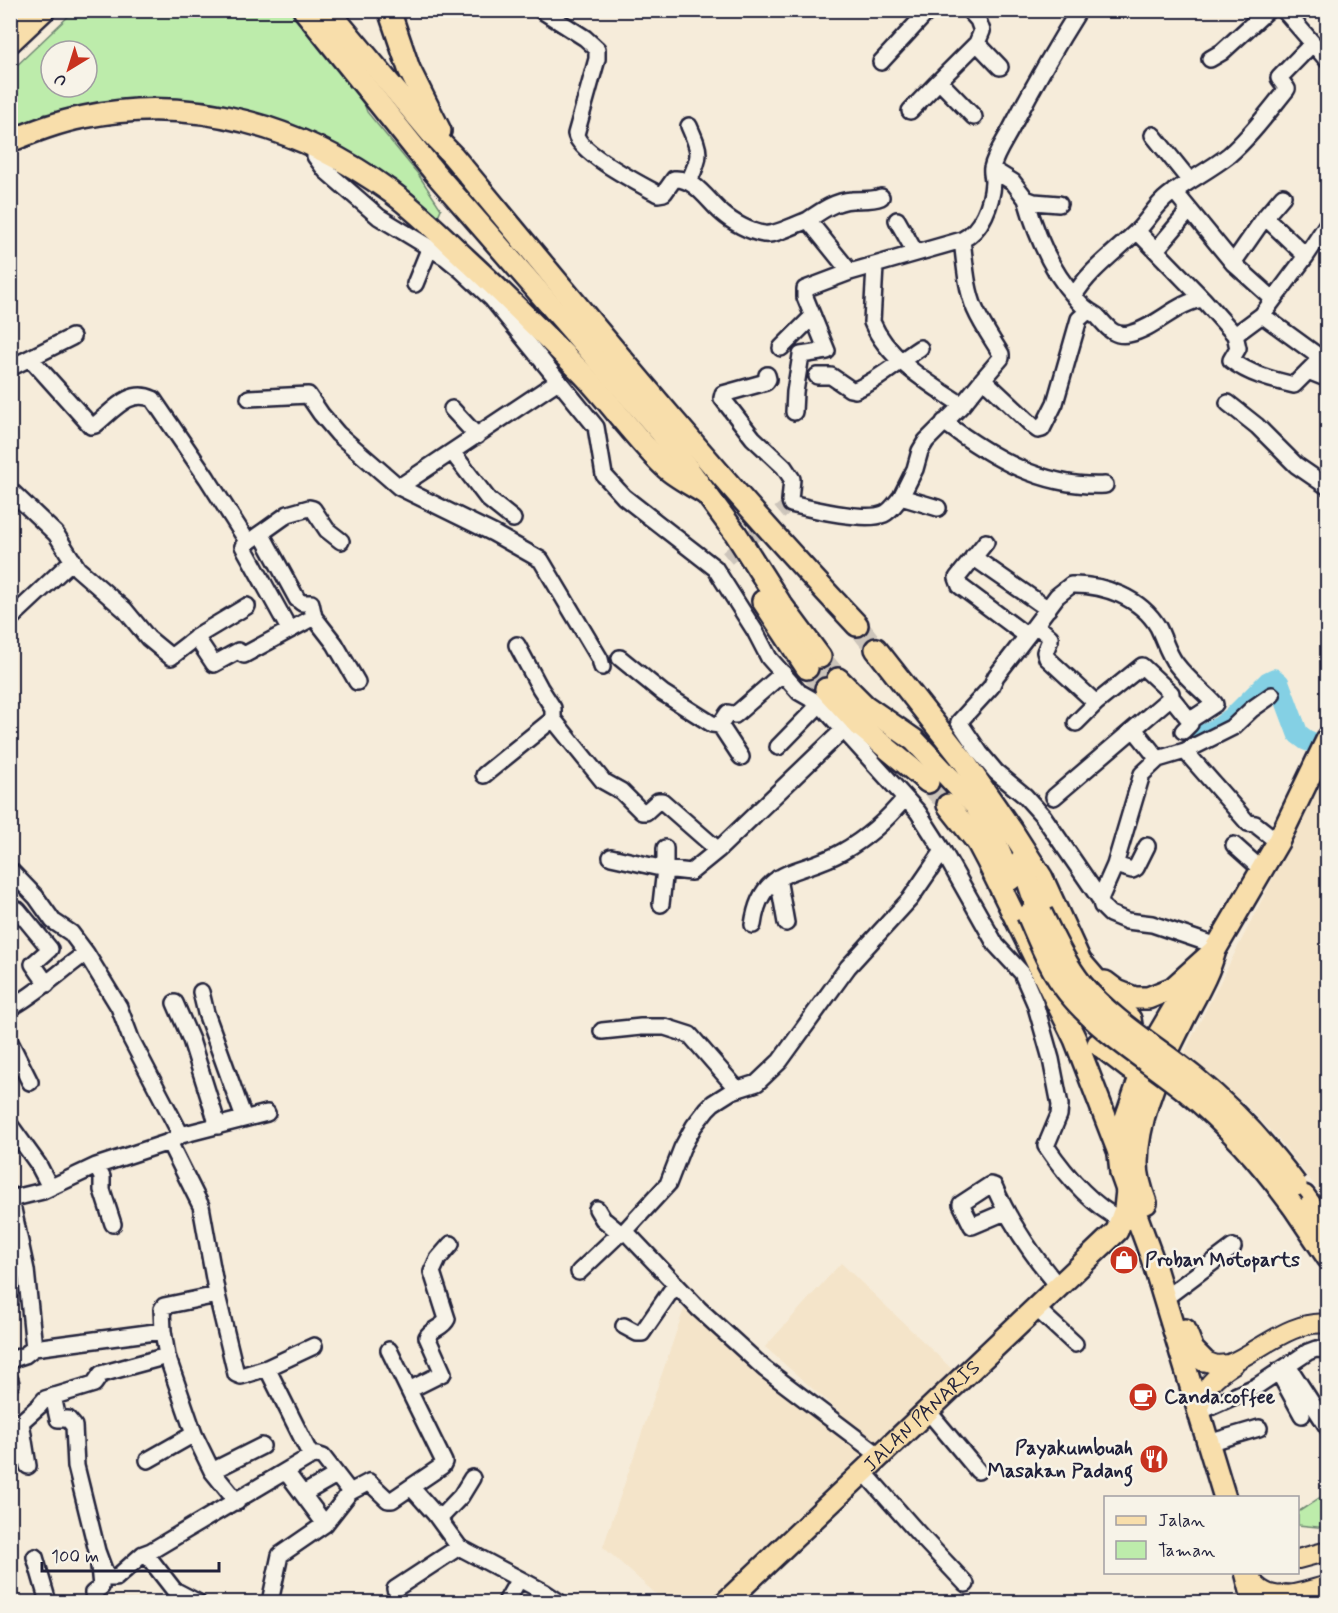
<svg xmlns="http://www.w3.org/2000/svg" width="1338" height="1613" font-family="Mynerve,sans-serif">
	<rect width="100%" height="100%" fill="#f6ecda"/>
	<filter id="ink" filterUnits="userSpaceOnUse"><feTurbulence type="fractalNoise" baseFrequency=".0167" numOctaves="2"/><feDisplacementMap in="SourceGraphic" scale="12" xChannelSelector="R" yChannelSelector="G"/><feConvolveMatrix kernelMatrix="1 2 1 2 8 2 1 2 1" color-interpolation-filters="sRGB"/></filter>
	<g filter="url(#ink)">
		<!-- built -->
		<path fill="#f4e4c9" d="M1327 772 1328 1193 1323 1196 1280 1141 1245 1104 1183 1055Z
			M841 1263 955 1372 880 1448 765 1347Z
			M685 1306 866 1450 710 1602H665L603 1547Z"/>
		<!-- green -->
		<path fill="#bdecab" stroke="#708773" stroke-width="1.5" fill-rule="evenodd" d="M74 11H295L359 89 367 112 418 174 441 209 438 216 397 181 353 154 279 122 220 105 164 99 45 114 11 129V71ZM51 51H87V87H51Z
			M1327 1493V1528L1298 1525V1512Z"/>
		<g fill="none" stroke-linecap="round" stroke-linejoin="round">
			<!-- river -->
			<path stroke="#84d0e4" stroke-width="21" d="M1200 737 1221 726 1233 717 1268 682 1274 679 1279 683 1298 734 1306 740 1328 749"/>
			<!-- minor-tunnel -->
			<path stroke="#ccc4ba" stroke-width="15" stroke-dasharray="15 8" stroke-linecap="butt" d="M727 558 791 503"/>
			<!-- highway-tunnel -->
			<path stroke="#ccc4ba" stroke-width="21" stroke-dasharray="21 10" stroke-linecap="butt" d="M857 625 876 649
				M820 657 838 679
				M807 668 826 689
				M928 782 948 805"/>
			<!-- minor casing -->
			<g stroke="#22223b" stroke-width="20">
				<path id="minor" d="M541 10 585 38 597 49V59L576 134C579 153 640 184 658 194L664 193 674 179C694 177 708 201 722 213 732 222 750 232 764 234 774 236 797 224 808 220
					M969 10 978 20 982 31 977 43 939 81 974 117
					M1284 10 1328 61
					M977 43 1000 67
					M1210 59 1222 52 1268 10
					M881 62 929 10
					M910 111 939 81
					M689 126C701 153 701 155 689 181
					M1153 135 1190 181
					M315 156 326 171 379 217 445 257 461 270 492 299 596 427 604 475 624 497 715 568 755 631 769 658 799 692 820 704 918 812 943 851 996 945 1022 973 1035 1003 1051 1059 1060 1105 1059 1115 1046 1146C1065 1174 1090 1204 1121 1220
					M992 169 1013 182 1026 199 1034 202 1059 204
					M1174 191 1233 263 1273 299
					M1026 199C1036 234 1050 270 1075 297 1079 302 1083 307 1088 310 1091 313 1096 314 1099 318 1108 328 1114 337 1129 334 1156 328 1177 302 1203 299
					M1265 217 1306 256
					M897 220 915 252
					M1137 231 1203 299 1235 335 1238 348 1231 360C1249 374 1272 380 1294 385L1328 351
					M962 240C965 263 966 288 975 309 982 325 992 339 1001 354V358L983 379
					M1156 250 1183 218 1187 210
					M1233 263 1265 217 1283 196
					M875 266 872 322C888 360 929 383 962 405
					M850 272 808 220C821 211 835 201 852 200 862 199 871 201 881 197
					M415 284 430 247
					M1074 296C1089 270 1116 252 1138 230 1149 219 1155 206 1168 196 1187 181 1210 170 1229 155 1251 136 1269 111 1287 89L1279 78 1312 44
					M1262 315 1321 358
					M1235 335 1262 315 1306 256 1328 223
					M781 348 813 316
					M30 358 91 426 95 425C113 411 129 388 153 399L207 478 247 541
					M10 368 72 337
					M1308 371 1328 379
					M767 375 768 379 766 382 723 394 722 398 753 438 784 467 792 479 790 501 791 504C812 509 865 522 884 514 891 511 896 503 901 497L938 508
					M817 376H831L850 389 855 390C879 380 898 362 920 348
					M249 398 308 395 321 414 338 434 399 487 493 533 541 560 600 659 602 667
					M1228 403 1257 426 1296 465 1328 487
					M452 409 477 436
					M794 412 795 392 801 355 827 351 805 297V289L850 272 962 240C982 230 992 203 993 182 993 177 991 172 992 168 995 154 1006 139 1012 127 1033 87 1055 48 1079 10
					M944 422C992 458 1043 488 1105 485
					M452 452 488 499 513 519
					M399 487 558 381
					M10 490 56 534 78 569 125 610 148 638 171 657 202 633 247 606
					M901 497 915 469 920 451 926 441 962 405 983 379 1034 427 1038 430 1042 429 1055 403 1079 319 1088 311
					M261 533 297 599 302 603H311L314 617 335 644 357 682
					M986 542 957 578 960 586 1027 636 996 676 991 687 959 722 980 753 996 772 1025 796 1043 816 1100 899
					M973 557 1048 609
					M10 619 73 560
					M1036 625 1050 637V640L1045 652 1047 658 1096 703
					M289 629 243 546 288 514 309 508 313 509 327 530 341 541
					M1027 636 1057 596 1071 585C1104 584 1141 598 1158 627 1164 639 1168 654 1176 664 1187 679 1203 691 1215 704L1189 721
					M196 637 214 664 238 651 244 655 314 617
					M517 645 540 688 553 708V719L603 781 621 791 642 812H646L658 801H662L718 850
					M620 658 663 693 712 724 720 725 728 713 735 715 783 673
					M1076 723 1096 703 1142 666 1171 693V697L1188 718 1190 724 1183 731
					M720 725 741 757
					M1134 729 1158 759
					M778 747 820 704
					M1185 751 1248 823 1255 824 1278 842
					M484 775 553 719
					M1054 797 1171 697
					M1234 845 1262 870
					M611 857 665 869 691 872 718 850 843 730
					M1115 865 1132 870 1136 868 1147 846
					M10 870 36 897 53 921 71 933 86 953 119 1007 131 1039 181 1135
					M778 878 786 923
					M661 904 665 869V848
					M18 910 50 949 33 964 47 984
					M753 925C761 865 800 876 842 852 867 838 887 820 905 798
					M1217 946 1152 924 1127 921 1110 914 1102 906 1100 899 1115 865 1142 774 1158 759 1185 751 1233 727 1252 709 1272 695
					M201 992 206 1013 244 1118
					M175 1003 191 1040 218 1126
					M10 1008C38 993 60 971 86 953
					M602 1031 641 1027H665L690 1035 737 1089
					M10 1042 30 1082
					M10 1125 38 1164 50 1187
					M169 1142 201 1206 217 1295 236 1374 241 1376 267 1368 314 1346
					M96 1166 102 1177V1190L113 1224
					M10 1195 26 1270 34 1348 163 1331 167 1356 194 1434 148 1460
					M10 1199 43 1191 96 1166 169 1142 181 1135 267 1113
					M597 1209 603 1219 620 1233
					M1005 1212 972 1226 961 1204 990 1185 994 1186C1010 1223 1033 1256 1059 1287
					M625 1231 699 1309 765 1369 880 1456
					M579 1272 620 1233 625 1231 668 1184 682 1148 694 1126 707 1109 713 1103 732 1091 757 1083 780 1061 848 967 910 899 943 851
					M1172 1293 1233 1247
					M1036 1308 1075 1344
					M624 1326 637 1333H642L675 1285
					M163 1331 162 1309 164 1306 217 1295
					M389 1350 444 1462 442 1466 411 1487
					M10 1360 25 1355 34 1348
					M1288 1366 1328 1428
					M267 1368 311 1456 317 1455 323 1457 350 1492
					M1278 1371 1302 1415
					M10 1380 11 1384
					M409 1390 443 1373 427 1337C431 1329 443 1328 447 1319L432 1272 438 1259 451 1244
					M53 1396 58 1419H68L74 1426 76 1466 97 1551 107 1578H116L143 1554 151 1551 311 1456
					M928 1411 978 1471
					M1199 1412 1257 1386 1308 1352 1316 1349 1328 1350
					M21 1422 28 1466
					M10 1424 21 1422 39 1406 45 1399 94 1384 101 1374 167 1356
					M194 1434 212 1471 237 1502
					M1208 1443 1259 1428
					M212 1471 262 1446
					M864 1472 917 1532 966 1584
					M287 1473 325 1524
					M303 1494 336 1475
					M439 1519 461 1496 472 1478
					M146 1554 174 1590 197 1602
					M35 1557 48 1602
					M395 1589 459 1547
					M10 1600 11 1602
					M96 1602 93 1593 101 1587 99 1566
					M270 1602 280 1555 325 1524 350 1492 369 1482 388 1500H392L411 1487 435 1514 459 1547 544 1592 559 1602
					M506 1602 519 1579"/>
			</g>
			<!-- major casing -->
			<g stroke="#22223b" stroke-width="22">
				<path id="major" d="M1203 1360 1216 1365 1229 1364C1260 1351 1292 1319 1328 1324
					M1199 1412C1201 1388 1215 1376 1234 1364
					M1298 1559 1328 1551
					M1248 1573C1265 1609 1298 1593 1328 1585"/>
			</g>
			<!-- highway casing -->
			<g stroke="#22223b" stroke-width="26">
				<g id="highway">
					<path d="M304 10 435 173 660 431 736 534 780 603 820 657"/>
					<path d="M328 10 431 133 453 156C585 315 715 475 857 625"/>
					<path d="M389 10 409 69 440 131"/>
					<path d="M10 15 15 10"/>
					<path d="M10 42 44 10"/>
					<path d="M10 141C35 131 58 122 84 117 193 94 302 127 391 192 417 211 441 235 465 258 506 296 545 335 584 375 612 405 636 439 665 467 675 477 694 486 706 494"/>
					<path d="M763 601 807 668"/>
					<path d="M876 649 963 760 1012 831 1042 878 1080 961 1130 1019 1131 1025 1127 1040 1111 1047 1100 1046"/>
					<path d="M838 679 865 706 914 740 976 806 996 843 1011 879"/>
					<path d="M826 689 860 726 928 782"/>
					<path d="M948 805 978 843 988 862 1075 1039 1118 1150"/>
					<path d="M1021 860 1037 908"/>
					<path d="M1199 966 1150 1049 1126 1118 1119 1154 1121 1173 1127 1190 1152 1258 1225 1498"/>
					<path d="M1105 982 1117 991 1135 998H1148L1173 988 1215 950 1278 842 1328 738"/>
					<path d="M1098 1044 1129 1068 1151 1080"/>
					<path d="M1304 1196 1328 1230"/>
					<path d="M1146 1203C1141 1190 1137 1177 1137 1163 1137 1118 1162 1061 1182 1022 1194 998 1208 976 1215 950"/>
					<path d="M1293 1206 1328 1258"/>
					<path d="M1185 1330 1193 1350 1203 1360"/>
					<path d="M1246 1572 1254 1602"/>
					<path id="s1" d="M726 1602 1117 1231 1125 1209 1127 1190"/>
					<path d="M1275 1602 1286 1596"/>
				</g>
			</g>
			<!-- minor -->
			<use href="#minor" stroke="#f7f3e8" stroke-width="15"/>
			<!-- major -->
			<use href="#major" stroke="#f8deab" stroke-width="18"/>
			<!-- highway -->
			<use href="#highway" stroke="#f8deab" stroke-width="21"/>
			<!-- highway-bridge casing -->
			<g stroke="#22223b" stroke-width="26" stroke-linecap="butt">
				<path id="highway-bridge" d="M1041 913C1053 937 1065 964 1082 985 1113 1022 1158 1048 1195 1078 1234 1110 1266 1145 1296 1185
					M1028 915C1040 942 1050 969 1068 992 1099 1031 1145 1058 1184 1089 1228 1125 1259 1160 1293 1206"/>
			</g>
			<!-- highway-bridge -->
			<use href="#highway-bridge" stroke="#f8deab" stroke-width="21"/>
		</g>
	</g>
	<!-- icons -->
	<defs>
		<g id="shop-disc" transform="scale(1.5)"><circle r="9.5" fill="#c8321e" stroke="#f7f3e8"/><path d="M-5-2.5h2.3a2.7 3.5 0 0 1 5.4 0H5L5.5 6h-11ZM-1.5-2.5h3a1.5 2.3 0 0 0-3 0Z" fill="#fff"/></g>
		<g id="cafe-disc" transform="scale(1.5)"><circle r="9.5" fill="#c8321e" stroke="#f7f3e8"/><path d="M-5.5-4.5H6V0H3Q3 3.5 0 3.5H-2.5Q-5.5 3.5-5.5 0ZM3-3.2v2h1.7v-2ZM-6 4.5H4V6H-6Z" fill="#fff"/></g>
		<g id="restaurant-disc" transform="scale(1.5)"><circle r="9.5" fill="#c8321e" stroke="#f7f3e8"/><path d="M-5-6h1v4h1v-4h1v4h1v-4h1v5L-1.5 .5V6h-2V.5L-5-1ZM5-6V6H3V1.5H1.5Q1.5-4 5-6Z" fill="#fff"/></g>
	</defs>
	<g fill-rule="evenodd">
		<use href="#shop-disc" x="1124" y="1260"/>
		<use href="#cafe-disc" x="1143" y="1397"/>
		<use href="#restaurant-disc" x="1154" y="1459"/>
	</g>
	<g text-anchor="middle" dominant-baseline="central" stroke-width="5" stroke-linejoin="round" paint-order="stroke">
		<!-- poi labels -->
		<g font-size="20" font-weight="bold" fill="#22223b" stroke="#f7f3e8" text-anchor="start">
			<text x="1145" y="1260">Proban Motoparts</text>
			<text x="1164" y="1397">Canda.coffee</text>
			<text x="1133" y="1448" text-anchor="end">Payakumbuah<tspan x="1133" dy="23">Masakan Padang</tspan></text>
		</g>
		<!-- street labels -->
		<g font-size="20" fill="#22223b" stroke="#f7f3e8">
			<text stroke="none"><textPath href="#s1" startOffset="270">JALAN PANARIS</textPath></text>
		</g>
	</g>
	<!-- margin -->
	<rect width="1338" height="1613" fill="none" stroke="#f7f3e8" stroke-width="36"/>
	<rect x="18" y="18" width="1302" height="1577" fill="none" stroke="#22223b" stroke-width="2" filter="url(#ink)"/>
	<!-- legend -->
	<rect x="1104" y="1496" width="195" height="78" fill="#f7f3e8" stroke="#a29fa3" stroke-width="1.5"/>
	<rect x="1116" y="1516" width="30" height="9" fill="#f8deab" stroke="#a29fa3" stroke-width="1.5"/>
	<text x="1158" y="1526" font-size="18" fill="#22223b">Jalan</text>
	<rect x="1116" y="1541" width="30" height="18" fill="#bdecab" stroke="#a29fa3" stroke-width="1.5"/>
	<text x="1158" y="1556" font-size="18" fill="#22223b">Taman</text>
	<!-- north arrow -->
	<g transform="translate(69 69) rotate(218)"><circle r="28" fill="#f7f3e8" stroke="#a29fa3" stroke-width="1.5"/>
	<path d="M0-4.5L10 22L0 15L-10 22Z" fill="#c8321e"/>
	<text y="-9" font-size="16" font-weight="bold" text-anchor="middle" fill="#22223b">U</text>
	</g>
	<!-- scale -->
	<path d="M42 1562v9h177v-9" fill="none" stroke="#22223b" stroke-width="3"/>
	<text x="51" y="1562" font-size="18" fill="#22223b" stroke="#f7f3e8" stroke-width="4.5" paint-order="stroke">100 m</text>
</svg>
